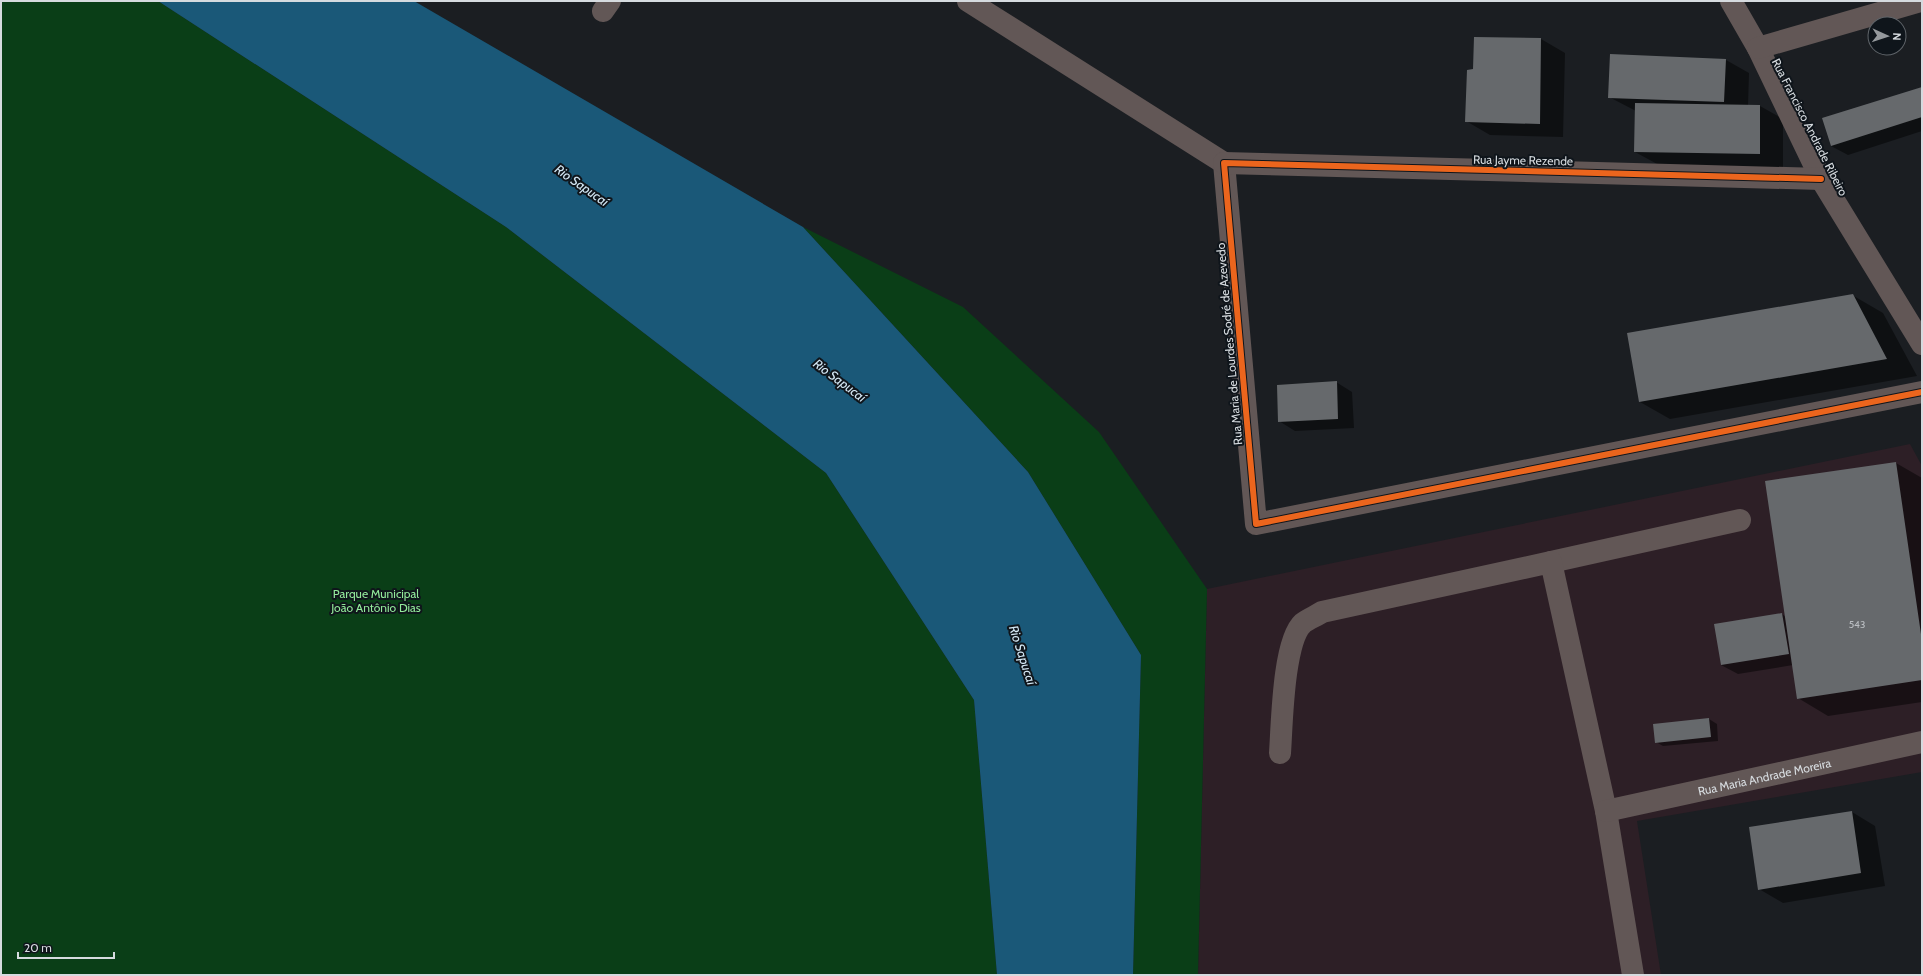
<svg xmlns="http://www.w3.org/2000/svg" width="1923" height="976" font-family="Cabin,sans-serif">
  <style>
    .commercial { fill: #2d1f26 }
    .green { fill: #0a3e17 }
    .water { fill: #1a5878 }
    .shadow { fill: #0007 }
    .building { fill: #66696c }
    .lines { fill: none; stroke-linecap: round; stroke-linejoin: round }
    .minor { stroke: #625756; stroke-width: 22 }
    .cycleway-casing { stroke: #0f151b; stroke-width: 8 }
    .cycleway { stroke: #eb651d; stroke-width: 6 }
    .labels { text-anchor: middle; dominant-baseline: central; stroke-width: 4; stroke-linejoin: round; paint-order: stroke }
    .number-label { font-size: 10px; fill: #babec2 }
    .street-label { font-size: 12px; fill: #d6dbdf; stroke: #0f151b }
    .park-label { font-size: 12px; fill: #93eb9b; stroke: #0f151b }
    .water-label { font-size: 13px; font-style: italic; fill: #d4e8f5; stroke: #0f151b }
  </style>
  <rect width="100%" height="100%" fill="#1b1e22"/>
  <!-- commercial -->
  <path class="commercial" d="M1910,444l12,22v306l-285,49 24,154h-463l9,-386z"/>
  <!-- green -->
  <path class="green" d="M1,1h157l348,226 320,246 148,227 23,275h-996z
    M803,227l160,80 136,125 108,157 -9,386h-65l8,-320 -113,-183z"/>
  <!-- water -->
  <path class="water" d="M158,1h256l389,226 225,245 113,183 -8,320h-136l-23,-275 -148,-227 -320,-246z"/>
  <!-- shadow -->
  <path class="shadow" d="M1475,38l66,1 24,14 -2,84 -73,-2 -24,-14 8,-51z
    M1726,60l23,13 -1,33h12l23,13v49l-124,-3 -24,-13 1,-41 -27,-14z
    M1922,88v43l-74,24 -17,-9z
    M1852,295l31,18 34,63 -247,43 -30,-17z
    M1336,382l16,10 2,36 -59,3 -16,-10z
    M1896,463l26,15v224l-94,14 -30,-18 -5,-33 -55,9 -17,-9 61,-51 4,3z
    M1709,719l8,5 1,17 -55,5 -7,-4z
    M1852,812l23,14 10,60 -102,17 -24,-14z"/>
  <!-- building -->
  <path class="building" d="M1474,37l67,1 -1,86 -75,-2 2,-52 6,-1z
    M1610,54l116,5 -2,43 -116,-4z
    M1922,87v30l-91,29 -9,-28z
    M1635,103l125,2v49l-126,-2z
    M1853,294l34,65 -248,43 -12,-69z
    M1337,381l1,38 -60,3 -1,-37z
    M1896,462l26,179v39l-125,19 -32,-218z
    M1782,613l7,41 -68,11 -7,-41z
    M1709,718l2,19 -56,6 -2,-19z
    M1852,811l9,62 -103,17 -9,-63z"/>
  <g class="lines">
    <!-- minor -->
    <g class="minor">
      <path d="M968,1l256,162"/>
      <path d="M1731,1l27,47 63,131 101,165"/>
      <path d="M603,11l7,-10"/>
      <path d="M1758,48l163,-47"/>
      <path d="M1224,163l32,361 666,-132"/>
      <path d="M1224,163l597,16"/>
      <path d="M1551,562l189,-42"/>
      <path d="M1280,753c2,-28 3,-112 23,-130 5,-4 13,-7 19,-11l229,-50 55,249 27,164"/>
      <path id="s1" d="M1606,811l316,-69"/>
    </g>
    <defs>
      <path id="cycleway" d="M1821,179l-597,-16 32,361 666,-132"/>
    </defs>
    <!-- cycleway casing -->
    <use href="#cycleway" class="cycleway-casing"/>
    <!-- cycleway -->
    <use href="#cycleway" class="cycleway"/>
  </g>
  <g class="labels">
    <!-- number labels -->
    <g class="number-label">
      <text x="1857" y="624">543</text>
    </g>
    <!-- street labels -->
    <g class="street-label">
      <text transform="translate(1810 127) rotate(63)">Rua Francisco Andrade Ribeiro</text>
      <text transform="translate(1523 160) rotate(1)">Rua Jayme Rezende</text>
      <text transform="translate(1229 344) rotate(-95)">Rua Maria de Lourdes Sodré de Azevedo</text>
      <text stroke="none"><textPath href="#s1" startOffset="162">Rua Maria Andrade Moreira</textPath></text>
    </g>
    <!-- park labels -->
    <g class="park-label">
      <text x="376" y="593">Parque Municipal<tspan x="376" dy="14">João Antônio Dias</tspan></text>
    </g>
    <!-- water labels -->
    <g class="water-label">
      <text transform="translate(582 185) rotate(35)">Rio Sapucaí</text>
      <text transform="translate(840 380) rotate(37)">Rio Sapucaí</text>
      <text transform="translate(1023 655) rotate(72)">Rio Sapucaí</text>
    </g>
  </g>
  <!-- border -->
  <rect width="1923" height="976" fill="none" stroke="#d6dbdf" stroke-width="4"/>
  <!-- north arrow -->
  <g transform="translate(1887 36) rotate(93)"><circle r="19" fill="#0f151b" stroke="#5f6469"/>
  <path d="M0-3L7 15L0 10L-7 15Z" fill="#95999d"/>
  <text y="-6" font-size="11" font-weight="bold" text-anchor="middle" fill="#d6dbdf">N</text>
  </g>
  <!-- scale -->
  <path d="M18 952v6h96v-6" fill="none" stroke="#d6dbdf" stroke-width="2"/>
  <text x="24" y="952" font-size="12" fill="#d6dbdf" stroke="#0f151b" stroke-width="3" paint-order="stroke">20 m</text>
</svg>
